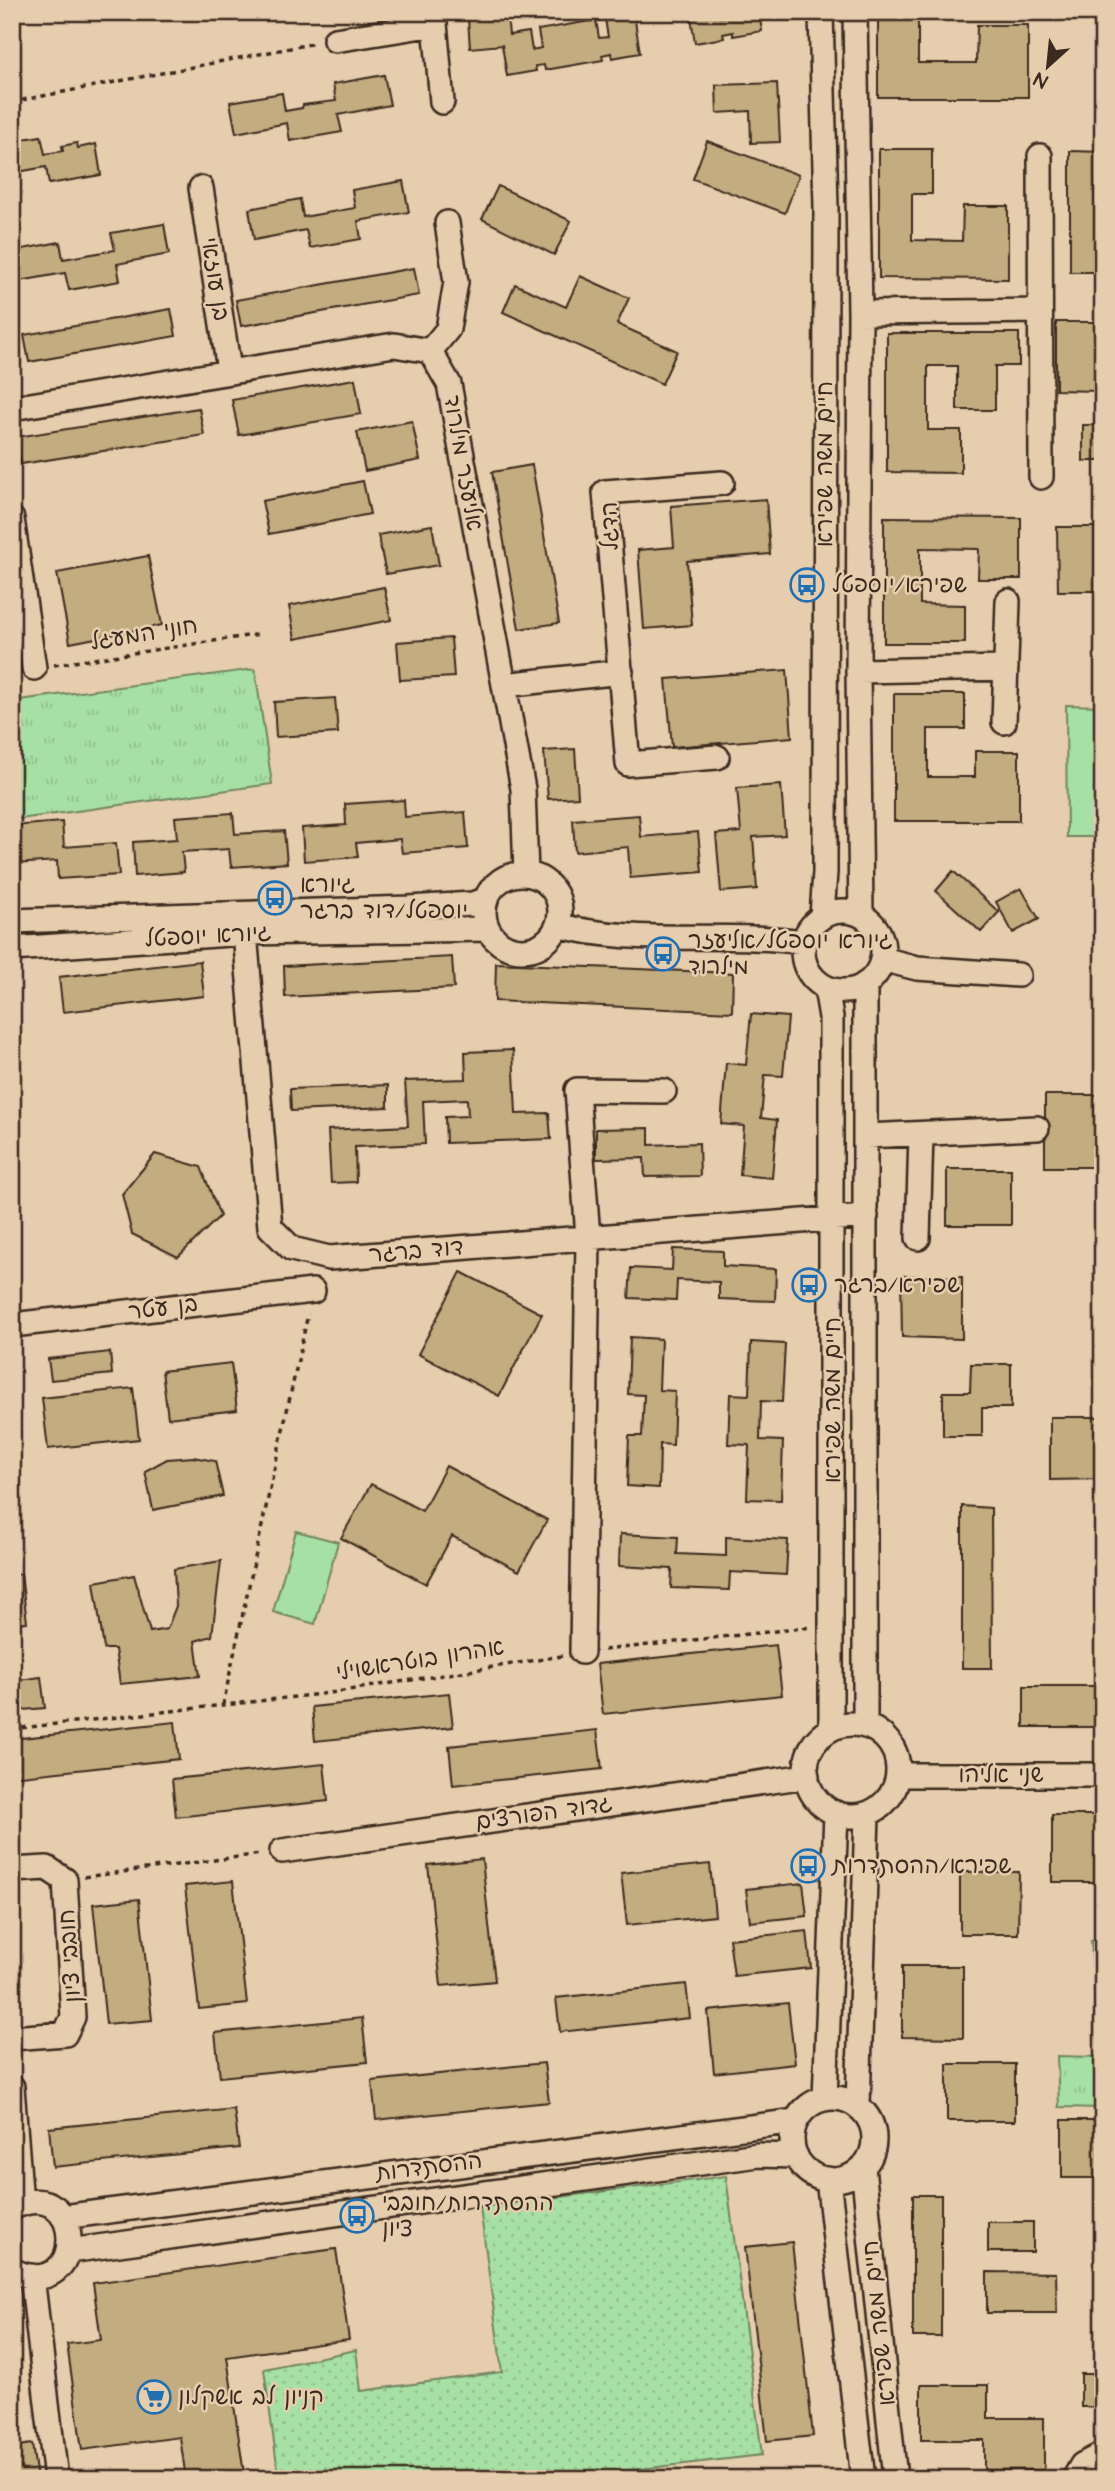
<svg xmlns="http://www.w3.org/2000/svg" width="1115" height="2491" font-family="'Architects Daughter','Playpen Sans Hebrew',sans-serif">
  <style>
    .built { fill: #d9c09d }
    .grass { fill: url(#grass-dots); stroke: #718561; stroke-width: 2 }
    .park { fill: url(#park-tufts); stroke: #718561; stroke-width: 2 }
    .pitch { fill: #a7e0a4; stroke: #718561; stroke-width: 2 }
    .building { fill: #c3ac80; stroke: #3b2a1e; stroke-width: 2 }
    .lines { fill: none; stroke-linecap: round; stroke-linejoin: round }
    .minor-casing { stroke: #3b2a1e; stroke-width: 28 }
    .path { stroke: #3b2a1e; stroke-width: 3.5; stroke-dasharray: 5 5; stroke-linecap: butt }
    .minor { stroke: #e6cdae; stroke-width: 23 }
    .labels { text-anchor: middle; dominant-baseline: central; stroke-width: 5; stroke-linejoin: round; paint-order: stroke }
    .street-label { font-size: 23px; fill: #3b2a1e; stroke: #e6cdae }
    .poi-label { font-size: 23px; fill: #3b2a1e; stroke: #e6cdae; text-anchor: start }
  </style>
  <defs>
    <pattern id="grass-dots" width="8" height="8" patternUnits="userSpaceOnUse" patternTransform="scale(1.75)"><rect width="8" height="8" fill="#a7e0a4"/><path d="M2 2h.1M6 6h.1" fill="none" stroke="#91c08d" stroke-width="1.8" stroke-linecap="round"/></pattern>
    <pattern id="park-tufts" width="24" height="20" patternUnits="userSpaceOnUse" patternTransform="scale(1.75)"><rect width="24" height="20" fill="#a7e0a4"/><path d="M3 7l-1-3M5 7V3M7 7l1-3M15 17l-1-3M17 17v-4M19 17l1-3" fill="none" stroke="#91c08d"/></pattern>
  </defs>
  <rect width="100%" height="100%" fill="#e6cdae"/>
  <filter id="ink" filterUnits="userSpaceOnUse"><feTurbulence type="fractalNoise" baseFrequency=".0143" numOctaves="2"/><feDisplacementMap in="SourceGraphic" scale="14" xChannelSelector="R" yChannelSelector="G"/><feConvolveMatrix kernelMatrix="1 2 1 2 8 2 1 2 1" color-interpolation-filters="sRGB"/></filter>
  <g filter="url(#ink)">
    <!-- built -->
    <path class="built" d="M12,630l8,44 -8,2z"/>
    <!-- grass -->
    <path class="grass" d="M726,2176l36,279 -208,24h-275l-15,-110 92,-19 5,41 141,-19 -22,-165z"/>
    <!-- park -->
    <path class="park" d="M255,669l17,115 -260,36v-119z
      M1103,1940v168l-44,-1 -2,-51 42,1 -8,-116z"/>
    <!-- pitch -->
    <path class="pitch" d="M1066,705l37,1v131h-36z
      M296,1531l42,11 -23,82 -42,-12z"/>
    <!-- building -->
    <path class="building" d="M472,12h17v5l18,-2 2,20 20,-3 3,18 9,-2 -3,-18 58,-10 3,18 9,-1 -3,-18 29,-5 6,39 -28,5 -1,-5 -9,2 1,5 -58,10 -1,-5 -9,1 1,5 -29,5 -5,-31 -32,3 -2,-29 4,-1z
      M690,12h30v5l9,-2v-3h30l3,19 -29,5v-4l-10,2 1,4 -29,5z
      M878,12h81l-41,1v50h58l1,-38h51v72h-150z
      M384,75l6,30 -52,10 4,17 -52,9 -3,-18 -51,10 -6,-31 52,-9 3,18 17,-3 1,-3 33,-4 -3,-17z
      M777,83l3,59 -29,1 -1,-32 -33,2 -1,-28z
      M23,135v4l18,-3 4,18 18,-3 -1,-5 15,-3 1,5 18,-4 5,31 -52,9 -3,-17 -34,6v-37z
      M707,141l92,34 -14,38 -92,-34z
      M879,149h53v45h-20v46l50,1 1,-35h45v73l-129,-1z
      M1070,151l33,1v120h-33z
      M403,181l6,31 -51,9 3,18 -51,9 -4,-18 -52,10 -5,-31 51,-10 3,18 52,-9 -3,-18z
      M498,186l73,35 -17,34 -72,-36z
      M164,224l5,30 -52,10 3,17 -51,9 -4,-17 -51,9 -2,-31 48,-9 3,17 52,-9 -4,-17z
      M414,268l5,27 -178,31 -5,-26z
      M580,276l49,22 -12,26 60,27 -15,33 -159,-72 12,-28 51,23z
      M171,309l5,27 -147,26 -5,-27z
      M1056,322h47v31h-6v38l-41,-1z
      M887,333h132v33h-24v44h-38v-44h-29v64h33v43l-74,-1z
      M355,379l6,35 -122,21 -7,-35z
      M199,408l5,27 -183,29 -4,-27z
      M412,421l8,39 -55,11 -8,-39z
      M1083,425h20v36h-20z
      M532,465l27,158 -40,6 -27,-157z
      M363,481l7,33 -101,20 -7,-33z
      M766,499l4,55 -83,7 5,64 -48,4 -6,-79 36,-3 -3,-41z
      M884,517l137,1v61h-43l1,-30 -59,-1v56l45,1v38h-81z
      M432,525l7,40 -53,9 -8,-39z
      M1057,527h46v64h-45z
      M148,556l14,69 -92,18 -13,-70z
      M384,587l7,33 -96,19 -6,-33z
      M451,638l3,39 -54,3 -3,-38z
      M787,670l5,67 -120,10 -6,-68z
      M894,694h71v35h-37v48h47v-26h44v70h-125z
      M335,698l3,35 -62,4 -2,-35z
      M575,749l3,48 -30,2 -4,-48z
      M781,785l4,50 -32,2 4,52 -36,3 -5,-58 25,-2 -4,-44z
      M404,800l1,17 60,-5 3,36 -66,5 -2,-14 -44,4 2,14 -54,4 -2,-33 44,-3 -1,-21z
      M233,813l2,21 49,-3 3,32 -56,4 -2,-18 -47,3 2,20 -49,4 -2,-34 44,-3 -2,-22z
      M639,815l2,22 57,-5 4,40 -72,6 -2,-31 -53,5 -2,-32z
      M62,822l2,25 52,-4 3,32 -61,4 -1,-18 -42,3 1,16h-4v-54z
      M953,871l46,41 -18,20 -45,-41z
      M1021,888l18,31 -26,14 -17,-31z
      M452,957l2,31 -169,9 -1,-31z
      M200,961l4,35 -141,16 -4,-35z
      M496,963l237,10 -1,39 -237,-11z
      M12,973l7,42 -7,1z
      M751,1014l37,3 -5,59 -18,-1 -4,43 16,2 -5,58 -32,-3 4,-49 -23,-2 5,-61 20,2z
      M513,1050l3,64 33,-1 2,26 -105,4 -1,-26 23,-1 -1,-17 -44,2 2,43 -70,3 1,35 -25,1 -3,-53 80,-4 -3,-45 61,-2 -1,-27z
      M388,1085v22l-97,4 -1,-22z
      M1045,1095h58v72h-58z
      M649,1128v17l50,-2 1,33 -55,1 -1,-19 -48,1v-30z
      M155,1154l46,13 19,49 -42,41 -46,-23 -10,-40z
      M947,1169h64v56h-64z
      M673,1249l50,2v15l53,3 -1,32 -56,-2v-17l-42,-2 -1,20 -47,-2 2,-30 41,2z
      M461,1272l81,42 -43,82 -81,-42z
      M901,1276l61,1v62l-60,-2z
      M630,1337l31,2 -2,51 16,1 -2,54 -13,-1 -1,44 -32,-2 2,-50h13l2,-41 -16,-1z
      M751,1342l34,2 -3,58 -21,-1 -1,39 23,1 -2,59 -34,-1 2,-54 -21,-1 2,-50 19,1z
      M110,1352l2,22 -61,6 -3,-21z
      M231,1363l6,47 -69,8 -6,-47z
      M971,1364h40v44h-29v28h-39v-44h27z
      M133,1388l6,51 -91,10 -6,-51z
      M1050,1417h53v62l-53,1z
      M193,1457l22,4 8,35 -70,14 -8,-39 22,-12z
      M446,1466l101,54 -28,51 -67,-35 -26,48 -85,-46 30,-54 51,27z
      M962,1506l29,2 1,160h-30z
      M620,1534l58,3 -1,17 49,2v-19l62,3 -2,35 -56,-3 -1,18 -58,-2 1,-19 -53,-3z
      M221,1561l-9,75 -17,5 5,35 -80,8 -5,-35h-11l-10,-67 40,-7 16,57 17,-3 9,-23 -2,-37z
      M21,1574l6,48 -15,1v-48z
      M776,1645l6,50 -179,19 -6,-50z
      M41,1677l4,31 -33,3v-30z
      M1024,1686h79v41h-79z
      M449,1693l4,34 -138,14 -3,-34z
      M175,1722l4,37 -167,18v-38z
      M597,1730l5,39 -149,16 -4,-39z
      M324,1764l4,37 -152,16 -4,-38z
      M1052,1815h51v67h-51z
      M482,1859l13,122 -54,5 -13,-121z
      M710,1864l5,52 -88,9 -6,-52z
      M960,1872h59l-1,62h-58z
      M233,1881l14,123 -48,5 -14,-123z
      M803,1883l4,33 -57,6 -4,-33z
      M139,1899l13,121 -46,4 -13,-120z
      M807,1931l4,37 -77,8 -5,-37z
      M902,1966h61v72l-61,-1z
      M686,1984l4,34 -130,14 -4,-34z
      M788,2003l7,61 -81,9 -6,-62z
      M362,2018l5,44 -147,15 -5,-44z
      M544,2063l5,39 -173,18 -4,-39z
      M947,2064h68v57h-68z
      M234,2109l5,39 -186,19 -4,-39z
      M1062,2120h41v58h-41z
      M913,2195h28v142h-28z
      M988,2222h45v30h-45z
      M792,2242l21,194 -46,5 -22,-194z
      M336,2249l13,91 -122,17 17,117 -58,5 -6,-42 -98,13 -15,-106 34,-4 -8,-57z
      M987,2272l69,1 1,40h-70z
      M1081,2374h22v33h-22z
      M921,2385h67v33h56v52h-60v-30h-63z
      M32,2444l5,35h-25v-32z"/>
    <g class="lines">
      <defs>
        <path id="minor" d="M434,12l8,90
          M821,12l5,196 -1,664 -3,44
          M855,12l5,301 -2,358 3,244
          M335,40l100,-16
          M1040,156l1,321
          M201,188l28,182
          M860,313l180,-2
          M430,351l18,-22 8,-47 -9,-59
          M12,408l382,-63 36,6 19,33 74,405 3,85
          M12,519l22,149
          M858,671l148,-3
          M504,685l117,-13
          M1004,722l4,-121
          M717,757l-89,7 -23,-272 117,-9
          M484 912a38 38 0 1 1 76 0a38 38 0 1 1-76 0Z
          M803 951a40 40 0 1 1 80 0a40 40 0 1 1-80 0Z
          M12,921l397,-13 63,-4 14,-4
          M558,925c73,21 167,6 245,17
          M245,933l25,294 22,22 37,9 537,-42
          M12,949l233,-16 243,-4
          M882,959l35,9 101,7
          M826,988l5,29v712
          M866,1136l171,-8
          M918,1238l3,-104
          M12,1325l301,-34
          M582,1652l6,-415 -11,-147 87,1
          M806 1770a46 46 0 1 1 92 0a46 46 0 1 1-92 0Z
          M865,1726v-742
          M898,1775h205
          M282,1851l525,-75
          M12,1870l35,-2 18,12 8,137 -8,17 -53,4
          M12,2087l9,117
          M792 2139a41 41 0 1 1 82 0a41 41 0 1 1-82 0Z
          M825,2099l11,-286
          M858,2106l9,-292
          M863,2167l32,312
          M828,2179l35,300
          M12,2208c76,-37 76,100 0,62
          M63,2217l733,-96
          M69,2251l689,-96 38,1
          M32,2276l24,203
          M1074,2479l8,-14 21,-11"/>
      </defs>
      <!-- minor casing -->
      <use href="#minor" class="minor-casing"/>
      <!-- path -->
      <path class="path" d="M12,102l304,-59
        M54,665l206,-31
        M604,1650l208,-23
        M223,1705l85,-391
        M12,1729l318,-36 232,-37
        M84,1877l177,-23"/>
      <!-- minor -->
      <use href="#minor" class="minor"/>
    </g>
  </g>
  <!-- icons -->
  <defs>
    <symbol id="bus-ring" viewBox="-11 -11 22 22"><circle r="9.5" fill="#e6cdae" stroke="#1f6fb2" stroke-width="1.5"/><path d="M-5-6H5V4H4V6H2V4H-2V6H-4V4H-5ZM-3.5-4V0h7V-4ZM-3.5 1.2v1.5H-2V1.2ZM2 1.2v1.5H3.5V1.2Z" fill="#1f6fb2"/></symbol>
    <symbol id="supermarket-ring" viewBox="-11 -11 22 22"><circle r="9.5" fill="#e6cdae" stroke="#1f6fb2" stroke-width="1.5"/><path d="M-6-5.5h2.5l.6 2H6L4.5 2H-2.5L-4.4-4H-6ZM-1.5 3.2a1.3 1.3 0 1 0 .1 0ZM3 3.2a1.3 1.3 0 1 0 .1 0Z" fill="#1f6fb2"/></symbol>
  </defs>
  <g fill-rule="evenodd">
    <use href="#bus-ring" x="788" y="566" width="38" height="38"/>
    <use href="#bus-ring" x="256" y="879" width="38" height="38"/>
    <use href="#bus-ring" x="644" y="935" width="38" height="38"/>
    <use href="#bus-ring" x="790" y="1266" width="38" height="38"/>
    <use href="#bus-ring" x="789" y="1847" width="38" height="38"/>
    <use href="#bus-ring" x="338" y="2197" width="38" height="38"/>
    <use href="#supermarket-ring" x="135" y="2378" width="38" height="38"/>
  </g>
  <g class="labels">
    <!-- street labels -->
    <g class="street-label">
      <text transform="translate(215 279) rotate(81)">בן עוזאי</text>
      <text transform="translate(463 463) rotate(80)">אליעזר מילרוד</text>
      <text transform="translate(825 464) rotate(-90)">חיים משה שפירא</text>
      <text transform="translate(610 526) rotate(-91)">הדגל</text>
      <text transform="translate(144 634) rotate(-9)">חוני המעגל</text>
      <text transform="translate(208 936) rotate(-3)">גיורא יוספטל</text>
      <text transform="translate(416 1251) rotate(-5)">דוד ברגר</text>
      <text transform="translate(163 1308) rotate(-7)">בן עטר</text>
      <text transform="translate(833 1400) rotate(-90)">חיים משה שפירא</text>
      <text transform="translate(420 1660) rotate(-9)">אהרון בוטראשוילי</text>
      <text x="1001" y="1775">שני אליהו</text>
      <text transform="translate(544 1813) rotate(-8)">גדוד הפורצים</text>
      <text transform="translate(70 1956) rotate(-94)">חובבי ציון</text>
      <text transform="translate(429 2167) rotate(-7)">ההסתדרות</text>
      <text transform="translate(879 2323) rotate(-96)">חיים משה שפירא</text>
    </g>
    <!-- poi labels -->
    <g class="poi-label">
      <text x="832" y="585">שפירא/יוספטל</text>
      <text x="300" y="885">גיורא<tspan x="300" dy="26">יוספטל/דוד ברגר</tspan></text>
      <text x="688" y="941">גיורא יוספטל/אליעזר<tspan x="688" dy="26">מילרוד</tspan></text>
      <text x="834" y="1285">שפירא/ברגר</text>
      <text x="832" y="1866">שפירא/ההסתדרות</text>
      <text x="382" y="2203">ההסתדרות/חובבי<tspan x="382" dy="26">ציון</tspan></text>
      <text x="178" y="2397">קניון לב אשקלון</text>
    </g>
  </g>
  <!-- margin -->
  <rect width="1115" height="2491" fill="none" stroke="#e6cdae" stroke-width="42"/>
  <rect x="21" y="21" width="1073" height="2449" fill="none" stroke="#3b2a1e" stroke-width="2.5" filter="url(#ink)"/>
  <!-- north arrow -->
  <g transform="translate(1048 66) rotate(207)" stroke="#e6cdae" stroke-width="5" paint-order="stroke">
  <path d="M0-5L12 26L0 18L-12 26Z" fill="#3b2a1e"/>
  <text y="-10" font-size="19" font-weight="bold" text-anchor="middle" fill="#3b2a1e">N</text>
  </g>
</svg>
